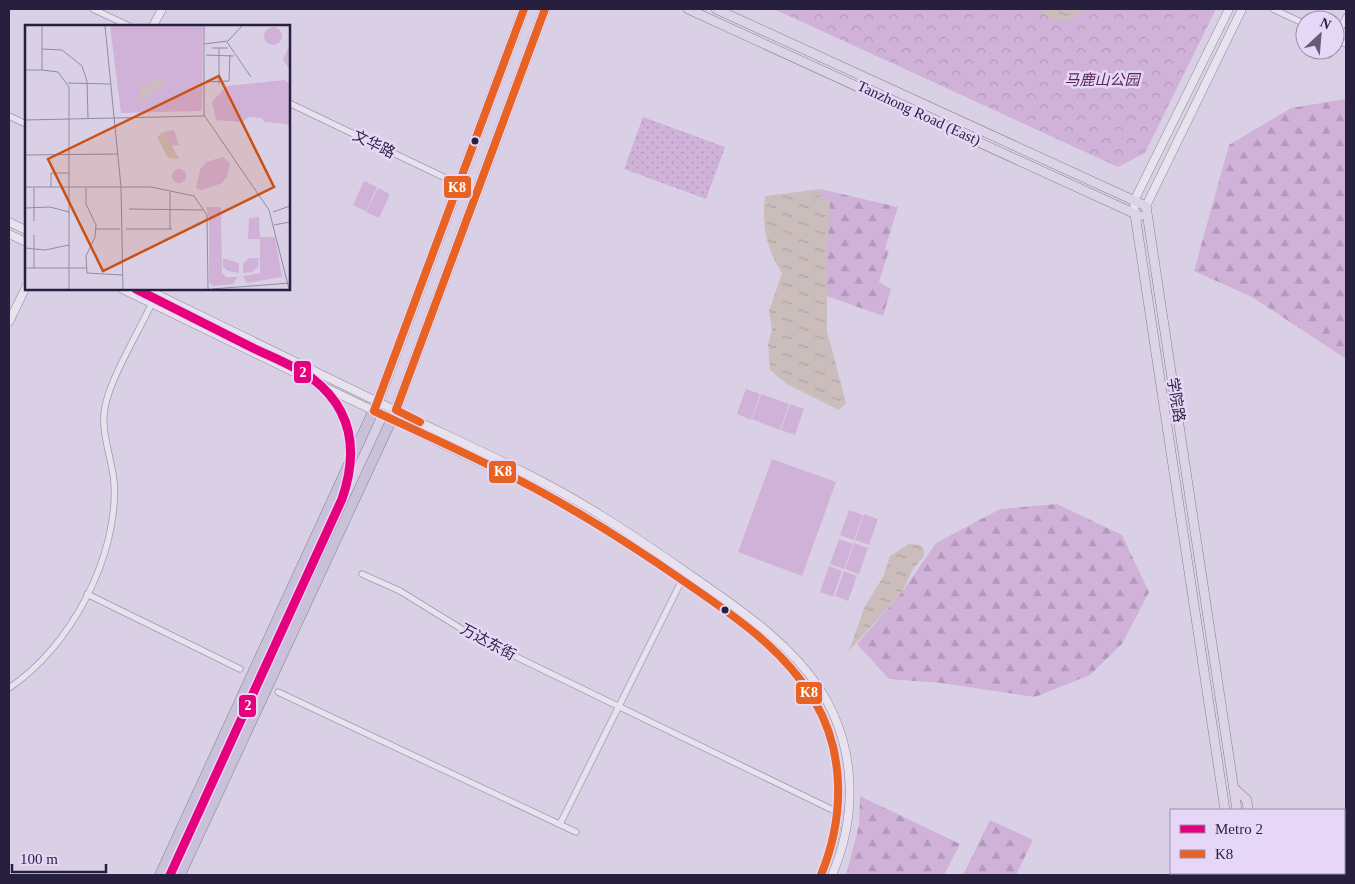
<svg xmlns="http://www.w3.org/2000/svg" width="1355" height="884" font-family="'Times New Roman','Noto Sans SC',serif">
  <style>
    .grass { fill: url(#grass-dots) }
    .forest { fill: url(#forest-firs) }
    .park { fill: url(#park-crowns) }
    .pitch { fill: #d0b2d9 }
    .water { fill: url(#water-ripples) }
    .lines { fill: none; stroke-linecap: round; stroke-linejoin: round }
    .street-casing { stroke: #a098ac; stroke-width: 7 }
    .secondary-casing { stroke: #8f889c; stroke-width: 9 }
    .primary-casing { stroke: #867f92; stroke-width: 10 }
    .highway-casing { stroke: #867f92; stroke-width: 11 }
    .street { stroke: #e8e2ee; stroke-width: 5.5 }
    .secondary { stroke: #e8e2ee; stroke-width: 8 }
    .primary { stroke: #dcd3e7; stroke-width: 9 }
    .highway { stroke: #c9c0da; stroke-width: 10 }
    .bus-1-casing { stroke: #e6d7f7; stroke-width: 11 }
    .bus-1 { stroke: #e86223; stroke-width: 8 }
    .metro-1-casing { stroke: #e6d7f7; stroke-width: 12 }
    .metro-1 { stroke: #e5007d; stroke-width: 9 }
    .bus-dot { fill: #261f3d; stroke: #e6d7f7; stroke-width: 2 }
    .labels { text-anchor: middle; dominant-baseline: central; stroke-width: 5; stroke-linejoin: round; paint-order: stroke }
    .park-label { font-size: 15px; font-style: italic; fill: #5a255a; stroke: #e6d7f7 }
    .street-label { font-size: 15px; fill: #261f3d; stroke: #e6d7f7 }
    .inset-road { fill: none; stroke: #9289a2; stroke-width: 1 }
    .view { fill: #cb5013; fill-opacity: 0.15; stroke: #cb5013; stroke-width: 2.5 }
    .inset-edge { fill: none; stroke: #261f3d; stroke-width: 2.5 }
    .line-badge { stroke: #e6d7f7; stroke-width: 2 }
    .badge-label { font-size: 14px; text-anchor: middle; font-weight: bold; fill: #fff }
  </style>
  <defs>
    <pattern id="grass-dots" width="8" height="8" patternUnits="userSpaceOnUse" patternTransform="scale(1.25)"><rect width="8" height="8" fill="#d0b2d9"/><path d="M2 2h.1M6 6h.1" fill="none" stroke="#b299bb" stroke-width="1.8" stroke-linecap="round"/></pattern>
    <pattern id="forest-firs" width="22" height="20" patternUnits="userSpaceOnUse" patternTransform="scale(1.25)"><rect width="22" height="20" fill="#d0b2d9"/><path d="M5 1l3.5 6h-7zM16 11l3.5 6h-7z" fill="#b299bb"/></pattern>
    <pattern id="park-crowns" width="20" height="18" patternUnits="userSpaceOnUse" patternTransform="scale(1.25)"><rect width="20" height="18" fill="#d0b2d9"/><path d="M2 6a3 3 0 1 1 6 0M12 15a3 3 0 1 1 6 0" fill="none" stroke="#b299bb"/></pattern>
    <pattern id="water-ripples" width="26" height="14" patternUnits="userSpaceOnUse" patternTransform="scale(1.25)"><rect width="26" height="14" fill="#cbbdbb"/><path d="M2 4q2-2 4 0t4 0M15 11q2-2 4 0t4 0" fill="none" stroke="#aea2a2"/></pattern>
  </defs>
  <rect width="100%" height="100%" fill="#dad0e6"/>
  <!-- grass -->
  <path class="grass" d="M643,117l82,30 -19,52 -82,-30z"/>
  <!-- forest -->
  <path class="forest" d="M1346,99v260l-94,-62 -58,-26 35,-126 62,-37z
    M820,189l78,18 -13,42 4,1 -10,32 12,7 -8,27 -56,-20z
    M1057,504l65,31 27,57 -27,52 -32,31 -55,22 -94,-14 -52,-4 -32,-35 45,-52 34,-49 64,-34z
    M860,796l100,48 -16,31h-98l13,-50z
    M990,820l43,20 -17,35h-53z"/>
  <!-- park -->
  <path class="park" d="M774,9h442l-71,144 -27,14z"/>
  <!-- pitch -->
  <path class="pitch" d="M364,181l13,6 -11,24 -13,-6z
    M378,188l12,6 -11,24 -13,-6z
    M746,389l14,5 -9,26 -14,-6z
    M761,394l28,10 -9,26 -28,-11z
    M790,404l14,5 -9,26 -14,-5z
    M772,459l64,23 -34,94 -64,-24z
    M849,510l14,5 -9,25 -14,-5z
    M864,514l14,5 -9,26 -14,-5z
    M839,539l14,5 -9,25 -14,-5z
    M854,543l14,5 -9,26 -14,-5z
    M829,566l13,5 -9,26 -13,-5z
    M844,571l13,5 -9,25 -13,-5z"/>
  <!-- water -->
  <path class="water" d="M1039,9h49l-11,4 -4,7c-13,1 -25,0 -34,-11z
    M820,189v10l10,1 -3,65v66l19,72 -7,7 -52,-26 -17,-14 -2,-26 4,-13 -3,-20 13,-38c-15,-21 -21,-51 -17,-77z
    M909,544l11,1 4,5v6l-11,13 -11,23 -53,59 15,-43 19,-31 7,-21z"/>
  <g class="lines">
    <defs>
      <path id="street" d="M93,9l36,17
        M1273,9l32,15
        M1335,39l11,5
        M1335,41l11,-24
        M1329,55l2,-5
        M289,103l171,82
        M9,116l17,8
        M362,574l38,17 73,45 366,177
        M87,594l153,75
        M9,688c61,-40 110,-132 105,-206 -2,-24 -14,-50 -9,-75 5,-28 34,-76 47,-104
        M278,692l298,140
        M560,824l122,-244"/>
      <path id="secondary" d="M153,26l9,-17
        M1146,206l96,-197
        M1135,214l-1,-13 95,-192
        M9,222l17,8
        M9,234l17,8
        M122,289c102,49 204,98 306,148 34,17 69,32 103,50 67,34 130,75 190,120 28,22 59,45 81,74 41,53 48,134 19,194
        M146,289c89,43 178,87 267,130 63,30 129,59 189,97 31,19 61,40 90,60 47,33 98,66 129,115 35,56 37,124 11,184
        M9,322l17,-35"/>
      <path id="primary" d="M688,9l452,207
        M716,9l430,197 91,604
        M1135,214l90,596
        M1233,787l14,13 1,10
        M1234,873v2
        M1246,873l1,2"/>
      <path id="highway" d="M160,875l218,-474 146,-392
        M180,875l216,-465 149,-401"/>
    </defs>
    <!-- street casing -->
    <use href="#street" class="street-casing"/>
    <!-- secondary casing -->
    <use href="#secondary" class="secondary-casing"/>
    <!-- primary casing -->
    <use href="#primary" class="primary-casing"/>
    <!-- highway casing -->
    <use href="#highway" class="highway-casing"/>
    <!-- street -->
    <use href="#street" class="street"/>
    <!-- secondary -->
    <use href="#secondary" class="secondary"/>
    <!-- primary -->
    <use href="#primary" class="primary"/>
    <!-- highway -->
    <use href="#highway" class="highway"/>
    <defs>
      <path id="bus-1" d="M524,9l-150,402c54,25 108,49 160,77 52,28 102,60 151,94 48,33 99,67 129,118 32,54 30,119 7,175
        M420,422l-24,-12 149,-401"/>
    </defs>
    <!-- bus-1 casing -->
    <use href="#bus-1" class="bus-1-casing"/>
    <!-- bus-1 -->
    <use href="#bus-1" class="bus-1"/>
    <defs>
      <path id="metro-1" d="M136,289c36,18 73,37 109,55 21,11 50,21 68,35 41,32 45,74 29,120l-172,376"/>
    </defs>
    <!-- metro-1 casing -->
    <use href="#metro-1" class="metro-1-casing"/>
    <!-- metro-1 -->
    <use href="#metro-1" class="metro-1"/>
  </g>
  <!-- markers -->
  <g class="bus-dot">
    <circle cx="475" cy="141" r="4.5"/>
    <circle cx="725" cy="610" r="4.5"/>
  </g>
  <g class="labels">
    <!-- park labels -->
    <g class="park-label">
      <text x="1102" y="80">马鹿山公园</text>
    </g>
    <!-- street labels -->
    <g class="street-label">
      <text transform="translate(919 113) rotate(25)">Tanzhong Road (East)</text>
      <text transform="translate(374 144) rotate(26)">文华路</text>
      <text transform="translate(1176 400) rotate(81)">学院路</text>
      <text transform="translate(488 642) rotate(28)">万达东街</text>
    </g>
  </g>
  <!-- overview -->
  <g transform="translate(25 25)">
    <rect width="265" height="265" fill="#dad0e6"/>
    <path d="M234,192l1,22h-12l1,-21zM198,233l16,5v10l-11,-2 -5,-4zM224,233h10l-1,9 -6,5 -9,1v-10z" fill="#d0b2d9"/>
    <path d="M239 11a9 9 0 1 1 18 0a9 9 0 1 1-18 0ZM265,19v27l-7,-12zM259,55l6,3v45l-3,-4 -23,-2 -2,-4 -13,-1 -7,5 -26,-2 -4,-18 15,-16zM149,105l5,15 -8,1 -8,-14zM198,132l7,6 -3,14 -5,6 -20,7 -6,-2 4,-18 6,-8zM181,182h15l1,66 4,4h12l-5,7 -20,2 -4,-4v-64zM235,212h15l7,40 -35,6 -4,-7 17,-3z" fill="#d0b2d9"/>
    <path d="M85,1h93l-1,82 -2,3 -79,2z" fill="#d0b2d9"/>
    <path d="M147 151a7 7 0 1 1 14 0a7 7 0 1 1-14 0Z" fill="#d0b2d9"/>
    <path d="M133,52l6,1 -4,11h-8l-3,8 -8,1 -7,7 7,-12 -5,-13 7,7h5zM138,107l2,1 14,26 -11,-1 -11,-21z" fill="#cbbdbb"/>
    <path class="inset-road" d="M17,1v44l16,2 11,15v202M80,1l16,161 2,102M179,1v89l65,95 20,79M202,17l24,35M179,19l24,-3 14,-15M187,23h16M194,23v36M17,24l20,1 20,16 5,15 1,38M181,30l28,1M0,45h17M181,57l23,-1 1,-26M43,58l42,1M0,95l180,-4M0,130l93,-1M0,162h126l43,9 13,19 1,74M26,162v-14h18M61,163v16l10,21 -1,12 -9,19 1,17 35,2M0,183l25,-1 19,5M104,184l74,1M248,187l17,-6M9,196v-33M249,200l16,-3M71,204h24M101,204h46M145,204v-37M0,223l20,2 24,-5M0,243h61M9,243v-33M187,264l78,-6"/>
    <path class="view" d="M194,51l55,111 -171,84 -55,-112z"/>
    <rect width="265" height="265" class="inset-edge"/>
  </g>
  <g class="line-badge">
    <rect x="443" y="175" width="29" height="24" rx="5" fill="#e86223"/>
    <rect x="293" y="360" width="19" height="24" rx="5" fill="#e5007d"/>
    <rect x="488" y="460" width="29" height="24" rx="5" fill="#e86223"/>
    <rect x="795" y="681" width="28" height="24" rx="5" fill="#e86223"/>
    <rect x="238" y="694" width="19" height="24" rx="5" fill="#e5007d"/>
  </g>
  <g class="badge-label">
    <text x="457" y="192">K8</text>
    <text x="303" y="377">2</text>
    <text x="503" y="476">K8</text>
    <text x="809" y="697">K8</text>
    <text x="248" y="710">2</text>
  </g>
  <!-- border -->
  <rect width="1355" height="884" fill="none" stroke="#261f3d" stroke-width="20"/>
  <!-- legend -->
  <rect x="1170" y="809" width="175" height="65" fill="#e6d7f7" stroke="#998dad"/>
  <rect x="1180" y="825" width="25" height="8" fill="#e5007d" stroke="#998dad"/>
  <text x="1215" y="834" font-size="15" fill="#261f3d">Metro 2</text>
  <rect x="1180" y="850" width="25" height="8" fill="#e86223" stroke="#998dad"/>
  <text x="1215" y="859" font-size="15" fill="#261f3d">K8</text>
  <!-- north arrow -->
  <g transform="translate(1320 35) rotate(26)"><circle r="24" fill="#e6d7f7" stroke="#998dad"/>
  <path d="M0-4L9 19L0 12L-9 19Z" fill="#655d78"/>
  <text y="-8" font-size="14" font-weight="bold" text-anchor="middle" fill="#261f3d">N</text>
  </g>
  <!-- scale -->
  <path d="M12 864v8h94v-8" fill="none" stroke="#261f3d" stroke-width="2.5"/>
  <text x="20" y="864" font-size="15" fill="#261f3d" stroke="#e6d7f7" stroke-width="4" paint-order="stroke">100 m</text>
</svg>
